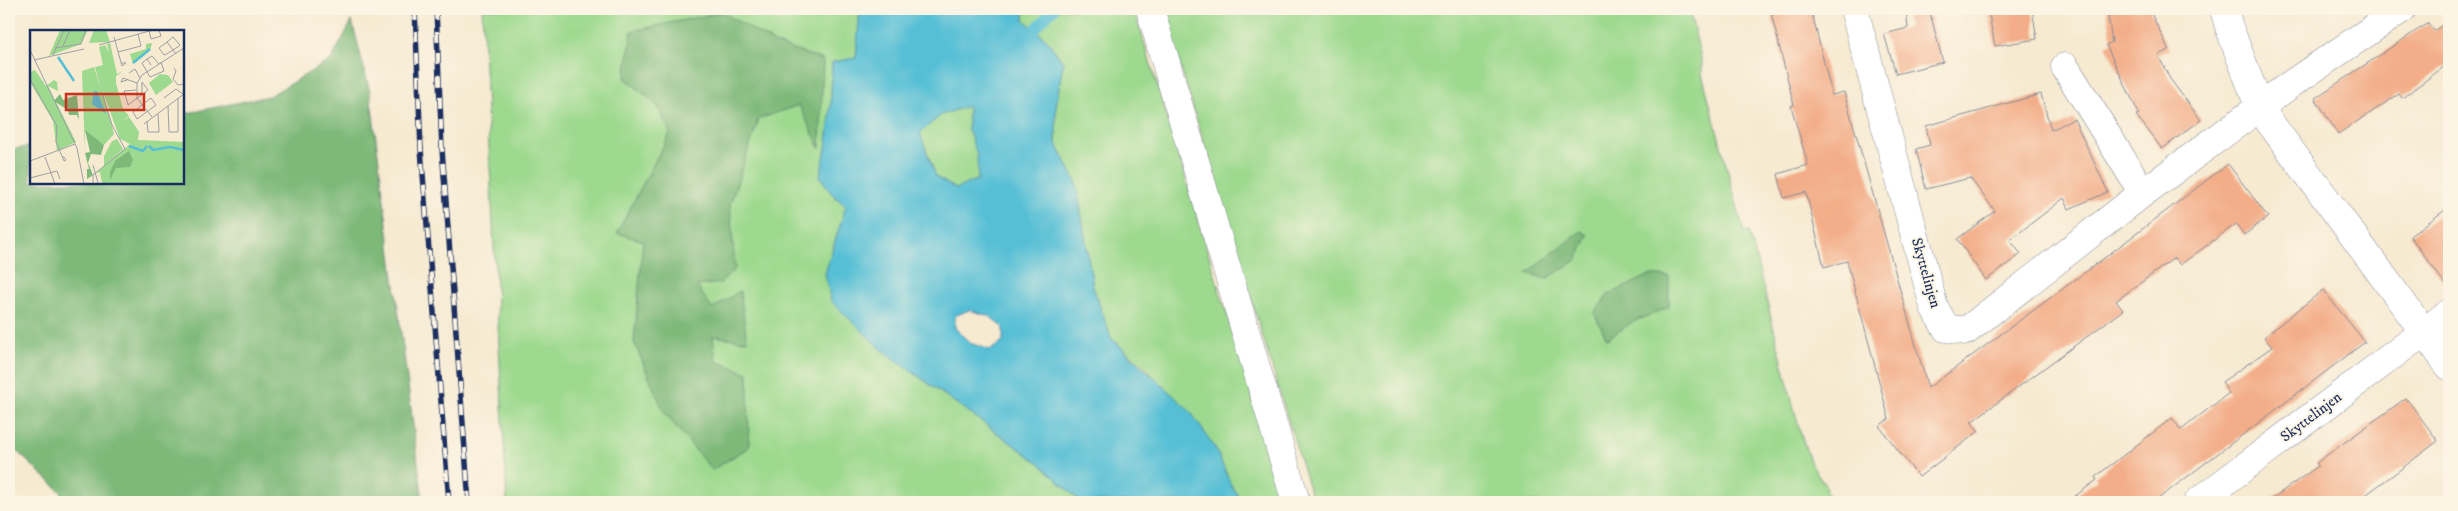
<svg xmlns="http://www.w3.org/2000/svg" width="2458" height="511" font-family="'IM FELL DW Pica',serif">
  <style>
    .green { fill: #9dd98e; stroke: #5c8476 }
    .forest { fill: #7eb979; stroke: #4c746c }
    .water { fill: #57bfd5; stroke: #39779a; fill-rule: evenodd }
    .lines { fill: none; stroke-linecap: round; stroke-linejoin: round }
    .stream { stroke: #57bfd5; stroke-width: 10 }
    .building { fill: #f3ad88 }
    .minor-casing { stroke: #888c98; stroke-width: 29 }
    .minor { stroke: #fff; stroke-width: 28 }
    .rail-casing { stroke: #1b2f5e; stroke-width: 5.5 }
    .rail { stroke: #fcf5e5; stroke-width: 4; stroke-dasharray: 11; stroke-linecap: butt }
    .labels { text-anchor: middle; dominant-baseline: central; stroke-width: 4; stroke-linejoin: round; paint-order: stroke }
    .street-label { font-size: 15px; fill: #1b2f5e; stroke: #fcf5e5 }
    .inset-river { fill: none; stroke: #57bfd5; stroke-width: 2.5 }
    .inset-road { fill: none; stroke: #9e9fa3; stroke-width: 1 }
    .view { fill: #c8321e; fill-opacity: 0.15; stroke: #c8321e; stroke-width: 2.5 }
    .inset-edge { fill: none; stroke: #1b2f5e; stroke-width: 2.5 }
  </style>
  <rect width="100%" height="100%" fill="#fcf5e5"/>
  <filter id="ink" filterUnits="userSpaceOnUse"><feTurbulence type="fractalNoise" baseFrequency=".02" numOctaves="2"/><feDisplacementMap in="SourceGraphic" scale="10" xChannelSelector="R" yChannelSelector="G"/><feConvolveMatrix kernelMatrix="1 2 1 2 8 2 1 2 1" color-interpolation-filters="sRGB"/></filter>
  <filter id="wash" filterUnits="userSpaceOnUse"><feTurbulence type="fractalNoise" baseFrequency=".0096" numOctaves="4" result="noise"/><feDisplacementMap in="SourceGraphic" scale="20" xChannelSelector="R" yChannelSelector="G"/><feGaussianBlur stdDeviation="1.12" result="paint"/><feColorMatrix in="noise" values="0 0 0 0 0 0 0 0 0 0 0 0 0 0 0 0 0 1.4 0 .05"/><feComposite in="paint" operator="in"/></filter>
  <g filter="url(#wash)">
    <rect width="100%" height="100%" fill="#f6ead1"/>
    <!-- green -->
    <path class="green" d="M482,9h378l-4,49 -24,4c-1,42 -1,72 -12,114l12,18 14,12 -21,68 57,76 157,113 42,39h-574z
      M1024,9h110l150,493h-41l-11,-15 -17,-39 -70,-81 -34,-29 -18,-51 -17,-105 -20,-39v-36l7,-45 -18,-24 -21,-18z
      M1163,9h526l13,53v12l42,158 5,-1 50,197 12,36 16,24 -2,3 9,11h-521z
      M968,106v23l10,26v24l-22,10 -20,-12 -16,-44 20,-22z"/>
    <!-- forest -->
    <path class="forest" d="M722,12l55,32 46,16 -3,88 -21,-43 -40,14 -29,85 5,65 -14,14 -24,3 15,23 28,-18 7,50 -34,-5 3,25 32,12 1,74 -37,23 -48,-58 -30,-70 9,-101 -26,-8 53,-100 -13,-28 -32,-27 7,-47z
      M352,21l18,71 53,410h-359l-3,-10 -52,-48v-294l22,-4v36h151l1,-68 86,-18 62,-36z
      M1581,231l7,4 -11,25 -31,19 -19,-6z
      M1650,275l19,2v30l-38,16 -24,16 -13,-26 14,-18z"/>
    <!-- water -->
    <path class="water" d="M860,9h164v11l21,18 18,24 -7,45v36l20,39 17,105 18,51 79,73 25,37 17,39 11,15h-162l-42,-39 -157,-113 -51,-49 -6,-27 21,-68 -14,-12 -12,-18c11,-42 11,-72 12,-114l24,-4zM968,106v23l9,26 1,24 -22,10 -20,-12 -16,-44 21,-18zM969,310l20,6 14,11v15l-13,8 -20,-7 -15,-15v-12z"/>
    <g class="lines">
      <!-- stream -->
      <path class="stream" d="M1035,29l19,-20"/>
    </g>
    <g id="blocks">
      <!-- building -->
      <path class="building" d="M1770,9h41l21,86 12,-3 84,296 167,-123 133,-101 40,53 -24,18 -8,-11 -56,41 -6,-7 -58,43 7,9 -152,112 8,9 -60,46 -40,-51 10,-7 -42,-158 -23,6 -18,-75 -22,6 -6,-24 30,-9 -17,-59 3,-1z
        M1906,9h23l14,53 -47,12 -12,-40 24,-6z
        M1988,9h44l5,30 -42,7z
        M2107,9h42l20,41 -11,5 12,24 31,41 -39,29 -26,-34 3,-1 -33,-69 6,-3z
        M2449,20v43l-47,35 -3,-4 -61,40 -23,-36 113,-75 6,8z
        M2041,94l10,36 23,-11 34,73 -39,17 -5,-11 -54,42 11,14 -35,26 -29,-41 38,-28 -25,-33 -44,11 -10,-40 14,-4 -4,-19z
        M2449,207v82l-39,-53z
        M2323,290l42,52 -211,160h-87l30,-22 -2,-3 77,-59 9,12 48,-37 -7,-11 50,-35 -8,-10z
        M2406,398l32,43 -37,28 -45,33h-89l51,-36 -2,-3z"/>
    </g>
  </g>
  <g filter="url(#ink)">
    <use href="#blocks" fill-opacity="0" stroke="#888c98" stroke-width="1"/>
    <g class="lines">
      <defs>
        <path id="minor" d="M1150,9l146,493
          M1854,9l80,298 12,21 20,3 177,-138 148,-109 111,-75
          M2224,9l5,18 31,82 189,257
          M2065,67l78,126
          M2198,502l251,-189"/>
      </defs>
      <!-- minor casing -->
      <use href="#minor" class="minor-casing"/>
      <!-- minor -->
      <use href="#minor" class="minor"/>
      <defs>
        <path id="rail" d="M415,9l6,140 28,353
          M436,9l6,140 27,353"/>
      </defs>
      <!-- rail casing -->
      <use href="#rail" class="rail-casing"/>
      <!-- rail -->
      <use href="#rail" class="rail"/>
    </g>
  </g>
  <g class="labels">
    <!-- street labels -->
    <g class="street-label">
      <text transform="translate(1926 273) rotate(74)">Skyttelinjen</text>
      <text transform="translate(2311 417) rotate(-37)">Skyttelinjen</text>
    </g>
  </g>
  <!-- overview -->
  <g transform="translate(30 30)">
    <rect width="154" height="154" fill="#f6ead1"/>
    <path d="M30,0h28l-7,14 -32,12zM64,0h12l4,12 -21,1zM80,13l7,31 6,-3 -7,5v7l7,26 6,7 -8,6 8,-5 10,15 -1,8 46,2v42h-82l-2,-12 -4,1 34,-29 -10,-5 -17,-47 11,42 -10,11 -19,-14v22l-3,-82 12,-4 7,22 -6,-22 8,-2 -4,-18 6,-2 4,7 -2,-8zM122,13l-2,8 -17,13 -3,-10 16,-5v-5zM5,40l11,16 8,-6 3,2 1,9 -10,-5 28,56 -19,9 -4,-30 -23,-39v-10zM130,44l8,1 5,7 -17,13 -7,-12zM87,109l6,10 -19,17v-10l8,-15z" fill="#9dd98e"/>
    <path d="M30,64l3,6 14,-5 2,25 -2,-5h-8l-1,-5 -14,-9zM55,100l19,15 -3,10 -10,-1 -3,9 5,12 -6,4v-10h2l-4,-16 5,-1zM99,121l4,9 -3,7 -14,1 -6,12v-8l5,-11z" fill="#7eb979"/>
    <path d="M64,61h3l9,23 -14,-10z" fill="#57bfd5"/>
    <path class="inset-river" d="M28,27l16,24M103,33l17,-14M99,116l14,5 4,-5M119,116l4,4 17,-3 14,3"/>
    <path class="inset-road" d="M119,0l2,9 10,-3 -2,-6M84,7l8,29 4,-3h-5M137,12l-8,6 5,7h1l8,-5 6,-4 1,-1 -7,-8 -6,5 9,12M69,15l54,-15M33,16l7,-16M25,18l26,-4 5,-14M0,20l47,98 7,36M88,22l23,-6 -3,-12M23,25l11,-25M117,29l5,-3 7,8M4,30l50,-11M121,35l-4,-6 -5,4 8,14 14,-6 -3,-9M144,38l2,3 -3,8 5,6 6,-1M99,43l6,-4 5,9M0,49l27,47 -1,16 8,19 2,-1 -3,-4M97,50l-6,2 2,-4 14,5M106,60l-12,1 4,13v1l20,-15 -6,-8v13M121,68l5,7 -19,14 -4,-7zM134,68l12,-9 7,5M138,76l1,26h9v-34M122,87l-15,-19v-15l5,-8 42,-27M117,91l1,11h11l-1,-18M114,94l40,-30M15,127l10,27M0,131l45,-17M63,135l5,18M0,148l27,-7 3,8M63,154v-9l32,-26 -13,-24 -10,-32"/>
    <path class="view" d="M36,64h78v16h-78z"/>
    <rect width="154" height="154" class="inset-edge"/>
  </g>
  <!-- margin -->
  <rect width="2458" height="511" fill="none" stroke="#fcf5e5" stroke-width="30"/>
</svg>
